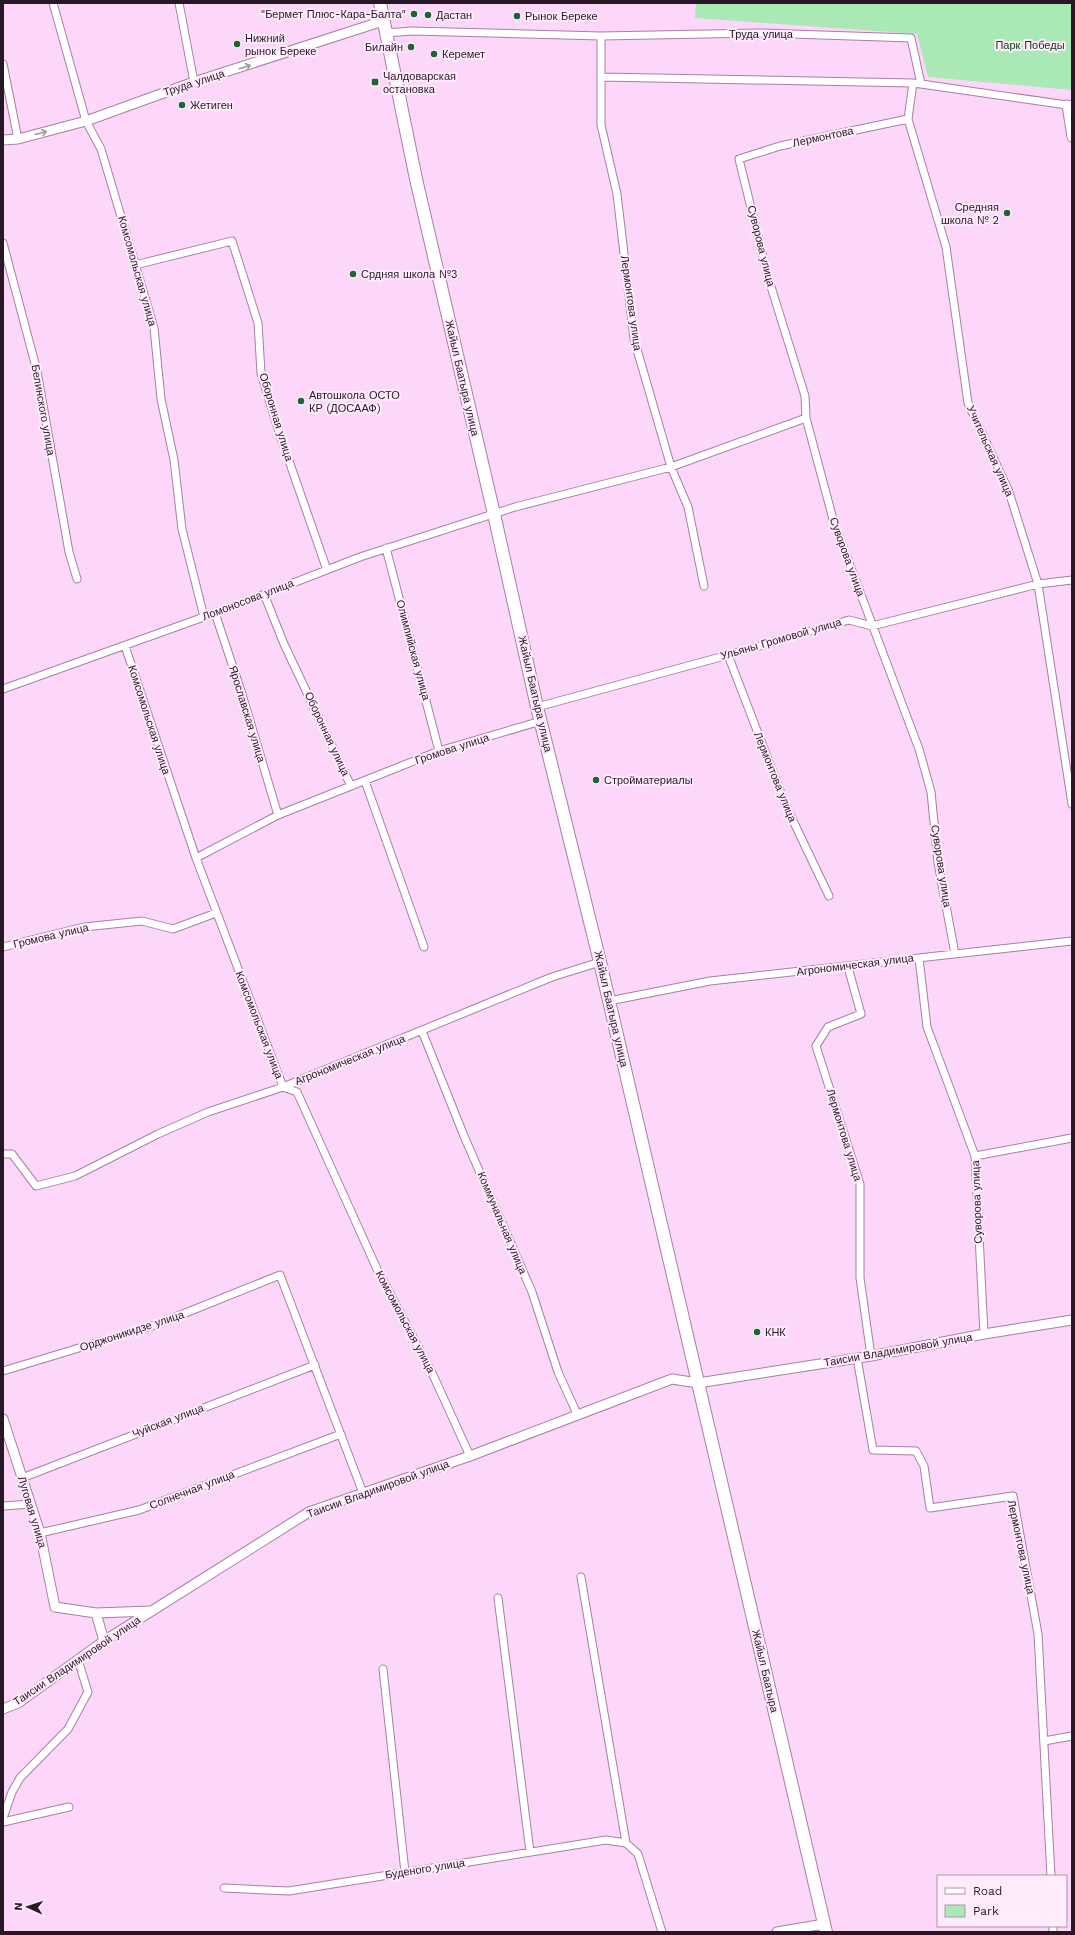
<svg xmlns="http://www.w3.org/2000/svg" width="1075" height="1935" font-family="'Work Sans',sans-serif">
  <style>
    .green { fill: #aae9b6 }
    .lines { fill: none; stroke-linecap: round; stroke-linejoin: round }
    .minor-casing { stroke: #a97ea4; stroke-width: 9 }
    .tertiary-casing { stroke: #a97ea4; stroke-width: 11 }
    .trunk-casing { stroke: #a97ea4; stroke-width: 14 }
    .minor { stroke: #fff; stroke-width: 7 }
    .tertiary { stroke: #fff; stroke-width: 9 }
    .trunk { stroke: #fff; stroke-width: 12 }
    .oneway { stroke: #9e979e }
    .poi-dot { fill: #1b6533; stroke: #ffebfc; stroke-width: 1.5 }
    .labels { text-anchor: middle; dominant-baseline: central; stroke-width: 4; stroke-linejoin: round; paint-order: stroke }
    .poi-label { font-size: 11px; fill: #281827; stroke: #ffebfc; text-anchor: start }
    .street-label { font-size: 11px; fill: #281827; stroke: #ffebfc }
    .park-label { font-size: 11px; fill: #043b19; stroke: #ffebfc }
  </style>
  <rect width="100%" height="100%" fill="#fdd7f9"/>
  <!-- green -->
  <path class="green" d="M696,3h376v87l-144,-13 -11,-43 -222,-16z"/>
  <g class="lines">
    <defs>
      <path id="minor" d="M53,3l33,118 15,28 53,179 7,71 13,61 8,69 22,88
        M179,3l15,79
        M385,33l27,-2 189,5 158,-3 152,5 10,46 146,21 5,-1
        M601,36v89l16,69 17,145 37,128 17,40 16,79
        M3,64l15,75
        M602,77l311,6
        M921,84l-8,-1 -5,36 38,128 22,156 41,89 29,92 34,220
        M908,119l-128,27 -41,13 29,118 37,119 1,22 28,105 85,226 12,43 7,71 17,91
        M3,243l34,128 32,181 8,27
        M135,265l97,-24 26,82 3,50 19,62 47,135
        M386,548l53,203
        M264,594l20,50 67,142
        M215,613l26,78 37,124
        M125,646l71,212 87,229 14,5 80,177 56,106 37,81
        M728,655l58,151 43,90
        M3,689l226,-81 131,-51 155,-50 156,-40 135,-49
        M537,707l191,-52 121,-35 23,6 166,-42 34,-4
        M365,781l59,166
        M196,858l82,-43 73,-29 88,-35 102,-30
        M3,947l81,-20 58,-6 31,8 43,-16
        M919,958l8,69 48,129 9,178
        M848,967l13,47 -33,13 -12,19 44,138v94l11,78
        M609,1001l101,-20 362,-40
        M422,1031l42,105 68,156 26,80 20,44
        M3,1154h9l24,32 39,-10 83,-42 50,-22 75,-25 269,-110 48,-15
        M975,1156l97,-18
        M857,1358l16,92 43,1 8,15 6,42 83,-12 25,138 13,242
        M3,1371l155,-47 122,-49 83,218
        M22,1478l293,-113
        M3,1506l28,-2
        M40,1533l99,-23 202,-76
        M581,1577l45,266
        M498,1598l32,254
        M383,1669l22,203
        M1044,1741l28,-5
        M3,1818l9,-26 8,-14 48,-49 20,-37 -10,-32
        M3,1822l66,-15
        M224,1888l65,3 317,-51 20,3 12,11 24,78
        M1053,1926v6"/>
      <path id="tertiary" d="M1067,105l5,32
        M3,140l15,-1 68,-18 108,-39 189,-61
        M3,1419l37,114 15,74 41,6 54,-2
        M96,1613l8,28
        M3,1709l15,-6 86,-62 205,-129 161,-56 202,-77 26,4 173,-27 113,-22 88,-14
        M777,1932l47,-8"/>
      <path id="trunk" d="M380,3l36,176 78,335 43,193 63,255 226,970"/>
    </defs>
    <!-- minor casing -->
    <use href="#minor" class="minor-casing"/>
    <!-- tertiary casing -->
    <use href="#tertiary" class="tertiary-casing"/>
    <!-- trunk casing -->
    <use href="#trunk" class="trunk-casing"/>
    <!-- minor -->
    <use href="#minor" class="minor"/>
    <!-- tertiary -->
    <use href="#tertiary" class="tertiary"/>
    <!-- trunk -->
    <use href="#trunk" class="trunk"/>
  </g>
  <!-- one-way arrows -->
  <defs><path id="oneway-shaft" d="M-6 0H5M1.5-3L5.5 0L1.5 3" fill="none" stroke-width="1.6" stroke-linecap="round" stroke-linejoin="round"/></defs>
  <g class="oneway">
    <use href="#oneway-shaft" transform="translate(245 67) rotate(-17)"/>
    <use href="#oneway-shaft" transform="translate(41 133) rotate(-15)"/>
  </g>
  <!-- markers -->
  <g class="poi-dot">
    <circle cx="414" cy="14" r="4"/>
    <circle cx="428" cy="15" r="4"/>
    <circle cx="517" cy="16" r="4"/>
    <circle cx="237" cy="44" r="4"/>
    <circle cx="411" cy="47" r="4"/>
    <circle cx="434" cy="54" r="4"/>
    <rect x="371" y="78" width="8" height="8" rx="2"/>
    <circle cx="182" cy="105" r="4"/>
    <circle cx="1007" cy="213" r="4"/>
    <circle cx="353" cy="274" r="4"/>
    <circle cx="301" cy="401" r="4"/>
    <circle cx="596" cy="780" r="4"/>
    <circle cx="757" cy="1332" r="4"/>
  </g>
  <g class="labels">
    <!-- poi labels -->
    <g class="poi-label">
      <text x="406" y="14" text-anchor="end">"Бермет Плюс-Кара-Балта"</text>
      <text x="436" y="15">Дастан</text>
      <text x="525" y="16">Рынок Береке</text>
      <text x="245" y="38">Нижний<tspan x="245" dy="13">рынок Береке</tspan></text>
      <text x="403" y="47" text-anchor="end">Билайн</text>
      <text x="442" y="54">Керемет</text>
      <text x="383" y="76">Чалдоварская<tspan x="383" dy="13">остановка</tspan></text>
      <text x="190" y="105">Жетиген</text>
      <text x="999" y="207" text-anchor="end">Средняя<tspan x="999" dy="13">школа № 2</tspan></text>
      <text x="361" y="274">Срдняя школа №3</text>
      <text x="309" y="395">Автошкола ОСТО<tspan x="309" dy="13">КР (ДОСААФ)</tspan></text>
      <text x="604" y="780">Стройматериалы</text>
      <text x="765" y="1332">КНК</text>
    </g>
    <!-- street labels -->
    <g class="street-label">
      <text x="761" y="34">Труда улица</text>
      <text transform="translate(194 83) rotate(-18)">Труда улица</text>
      <text transform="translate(823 137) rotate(-12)">Лермонтова</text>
      <text transform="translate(761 246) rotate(76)">Суворова улица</text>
      <text transform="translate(137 271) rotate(74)">Комсомольская улица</text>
      <text transform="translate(631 303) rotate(82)">Лермонтова улица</text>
      <text transform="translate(462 378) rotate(77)">Жайыл Баатыра улица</text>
      <text transform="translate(43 410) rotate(80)">Белинского улица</text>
      <text transform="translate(276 417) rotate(73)">Оборонная улица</text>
      <text transform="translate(990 451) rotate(66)">Учительская улица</text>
      <text transform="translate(847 557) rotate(70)">Суворова улица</text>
      <text transform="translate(248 600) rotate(-21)">Ломоносова улица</text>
      <text transform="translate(781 639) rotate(-16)">Ульяны Громовой улица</text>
      <text transform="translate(413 650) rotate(75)">Олимпийская улица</text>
      <text transform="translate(535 694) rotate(77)">Жайыл Баатыра улица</text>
      <text transform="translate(247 714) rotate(73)">Ярославская улица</text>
      <text transform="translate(149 720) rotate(72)">Комсомольская улица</text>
      <text transform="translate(327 734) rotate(65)">Оборонная улица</text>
      <text transform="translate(452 749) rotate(-18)">Громова улица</text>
      <text transform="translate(775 777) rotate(68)">Лермонтова улица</text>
      <text transform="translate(941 866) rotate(81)">Суворова улица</text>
      <text transform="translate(51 936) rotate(-13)">Громова улица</text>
      <text transform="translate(855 965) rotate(-7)">Агрономическая улица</text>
      <text transform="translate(611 1009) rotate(77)">Жайыл Баатыра улица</text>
      <text transform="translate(259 1025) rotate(69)">Комсомольская улица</text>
      <text transform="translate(350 1060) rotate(-22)">Агрономическая улица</text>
      <text transform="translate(844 1135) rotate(73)">Лермонтова улица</text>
      <text transform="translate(977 1202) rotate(-92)">Суворова улица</text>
      <text transform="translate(502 1223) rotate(67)">Коммунальная улица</text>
      <text transform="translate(405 1322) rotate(62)">Комсомольская улица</text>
      <text transform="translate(132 1331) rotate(-18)">Орджоникидзе улица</text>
      <text transform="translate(898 1350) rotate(-10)">Таисии Владимировой улица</text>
      <text transform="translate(168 1421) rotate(-21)">Чуйская улица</text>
      <text transform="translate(378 1489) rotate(-20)">Таисии Владимировой улица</text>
      <text transform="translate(192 1490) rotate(-21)">Солнечная улица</text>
      <text transform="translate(32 1512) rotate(73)">Луговая улица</text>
      <text transform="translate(1021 1547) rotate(78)">Лермонтова улица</text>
      <text transform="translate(77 1661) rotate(-34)">Таисии Владимировой улица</text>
      <text transform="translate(765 1671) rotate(77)">Жайыл Баатыра</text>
      <text transform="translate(425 1869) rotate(-9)">Буденого улица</text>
    </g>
    <!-- park labels -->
    <g class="park-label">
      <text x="1030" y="45">Парк Победы</text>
    </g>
  </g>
  <!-- border -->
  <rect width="1075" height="1935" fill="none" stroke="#281827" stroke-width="8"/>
  <!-- legend -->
  <rect x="937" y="1875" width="130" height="52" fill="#ffebfc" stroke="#a997a7"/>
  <rect x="945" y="1888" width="20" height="6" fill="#ffffff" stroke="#a997a7"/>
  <text x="973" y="1895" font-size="12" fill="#281827">Road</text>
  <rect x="945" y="1905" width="20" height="12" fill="#aae9b6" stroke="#a997a7"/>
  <text x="973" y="1915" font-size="12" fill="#281827">Park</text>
  <!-- north arrow -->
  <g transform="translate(28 1907) rotate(273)" stroke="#ffebfc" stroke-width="3" paint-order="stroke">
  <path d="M0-3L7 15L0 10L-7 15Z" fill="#281827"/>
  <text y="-6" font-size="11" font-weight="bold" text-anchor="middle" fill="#281827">N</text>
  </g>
</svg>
